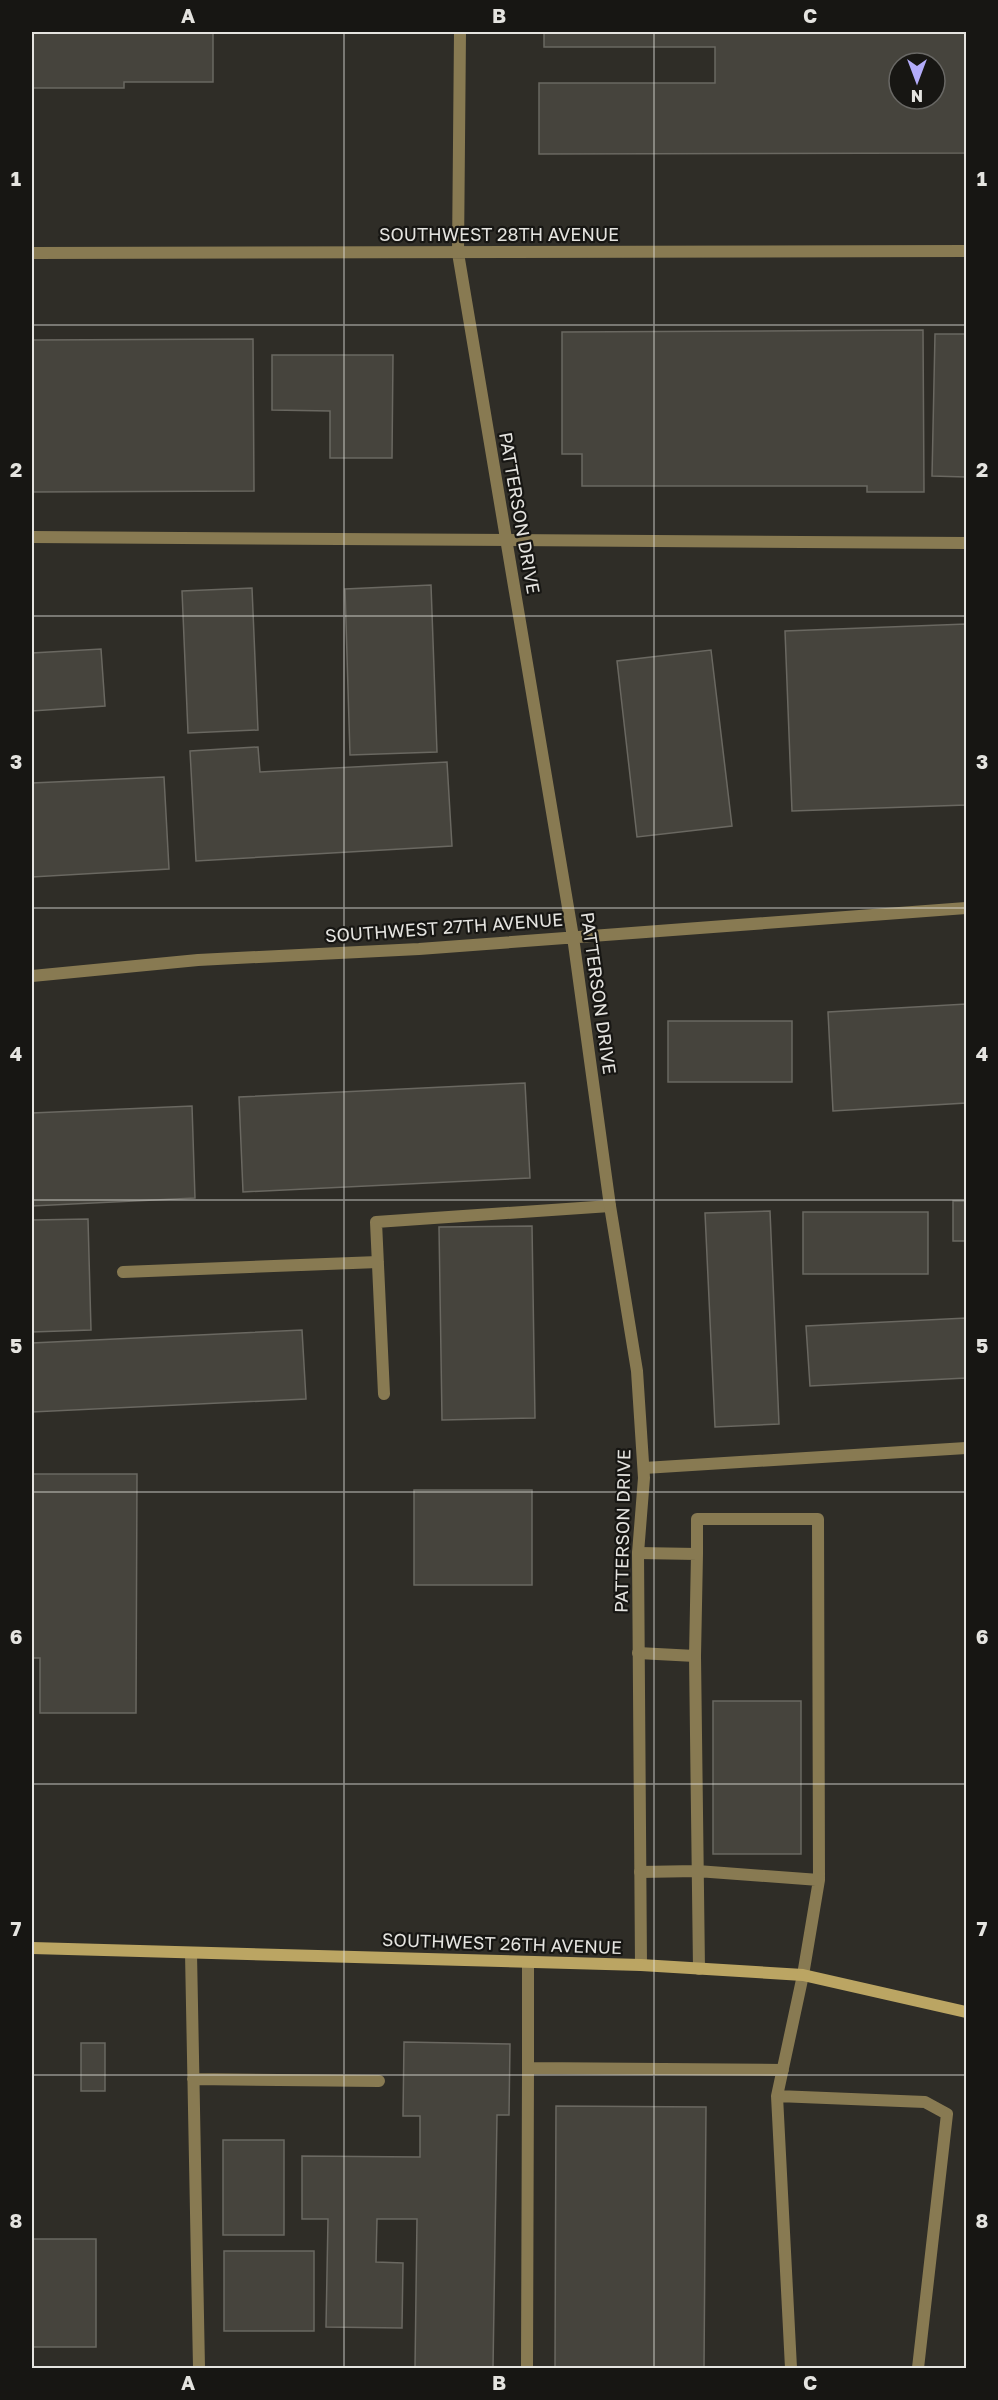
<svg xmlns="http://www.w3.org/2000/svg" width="998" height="2400" font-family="'Golos Text',sans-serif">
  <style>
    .building { fill: #46443d; stroke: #6a6861; stroke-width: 1.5; fill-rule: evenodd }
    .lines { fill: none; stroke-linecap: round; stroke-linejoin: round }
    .service { stroke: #887a52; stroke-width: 12 }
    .minor { stroke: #887a52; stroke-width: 12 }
    .secondary { stroke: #bba563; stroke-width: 12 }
    .grid { fill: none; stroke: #e5e4e0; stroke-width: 1.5; stroke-opacity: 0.55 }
    .labels { text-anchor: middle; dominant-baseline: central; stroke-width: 4.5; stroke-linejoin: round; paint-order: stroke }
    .street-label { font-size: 18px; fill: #e5e4e0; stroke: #171613 }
    .neatline { fill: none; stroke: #e5e4e0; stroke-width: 2 }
    .grid-label { font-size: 20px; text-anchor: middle; font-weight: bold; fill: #e5e4e0 }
  </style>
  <rect width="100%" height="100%" fill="#2f2d27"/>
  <!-- building -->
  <path class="building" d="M32,32h181v50h-89v6h-92z
    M544,32h422v121l-427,1v-71h176v-36h-171zM899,63h36v36h-36z
    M923,330l1,162h-57v-6h-285v-32h-20v-122z
    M935,334h31v143l-34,-1z
    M253,339l1,152 -222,1v-152z
    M272,355h121l-1,103h-62v-47l-58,-1z
    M431,585l6,167 -87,3 -5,-166z
    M252,588l6,142 -70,3 -6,-142z
    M966,624v181l-174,6 -7,-180z
    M101,649l4,57 -73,5v-58z
    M711,650l21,176 -95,11 -20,-176z
    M258,747l2,25 187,-10 5,84 -256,15 -6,-110z
    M164,777l5,92 -137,8v-94z
    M966,1004v99l-133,8 -5,-99z
    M668,1021h124v61h-124z
    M525,1083l5,95 -287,14 -4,-95z
    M192,1106l3,92 -163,8v-93z
    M953,1201h13v40h-13z
    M770,1211l9,213 -64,3 -10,-214z
    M803,1212h125v62h-125z
    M88,1219l3,111 -59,2v-112z
    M532,1226l3,192 -93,2 -3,-193z
    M966,1318v60l-156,8 -4,-60z
    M302,1330l4,69 -274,13v-69z
    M32,1474h105l-1,239h-96v-55h-8z
    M414,1490h118v95h-118z
    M713,1701h88v153h-88z
    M404,2042l106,2 -1,71h-12l-4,253h-78l2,-149h-40l-1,43 27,1 -1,65 -76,-1 2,-108h-26v-63l118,1v-41h-17z
    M81,2043h24v48h-24z
    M556,2106l150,1 -2,261h-149z
    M223,2140h61v95h-61z
    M32,2239h64v108h-64z
    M224,2251h90v80h-90z"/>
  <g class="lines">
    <!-- service -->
    <path class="service" d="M32,537l934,6
      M123,1272l255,-10
      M384,1394l-8,-172 234,-16
      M644,1468l322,-20
      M638,1553l59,1v-35h121l1,361 -16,95 -26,121 14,272
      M697,1554l-2,102 4,313
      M638,1653l57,3
      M640,1872l57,-1 122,9
      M191,1953l8,415
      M528,1962v106l255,2
      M193,2079l186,2
      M777,2096l148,6 22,12 -29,254
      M527,2368l1,-300"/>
    <!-- minor -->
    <path class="minor" d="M460,32l-2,221 115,684 37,269 27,165 7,107 -6,75 3,412
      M32,253l934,-2
      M32,976l166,-16 221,-11 547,-41"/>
    <!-- secondary -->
    <path class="secondary" d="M32,1948l609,17 162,10 163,37"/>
  </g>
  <!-- grid -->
  <path class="grid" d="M344,32v2336M654,32v2336M32,325h934M32,616h934M32,908h934M32,1200h934M32,1492h934M32,1784h934M32,2075h934"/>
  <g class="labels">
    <!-- street labels -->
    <g class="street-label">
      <text x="499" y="234">SOUTHWEST 28TH AVENUE</text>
      <text transform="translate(520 513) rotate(80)">PATTERSON DRIVE</text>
      <text transform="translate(444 927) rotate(-4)">SOUTHWEST 27TH AVENUE</text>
      <text transform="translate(599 993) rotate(82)">PATTERSON DRIVE</text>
      <text transform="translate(622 1531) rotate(-89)">PATTERSON DRIVE</text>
      <text transform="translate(502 1943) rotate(2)">SOUTHWEST 26TH AVENUE</text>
    </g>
  </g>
  <!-- border -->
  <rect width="998" height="2400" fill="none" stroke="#171613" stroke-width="66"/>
  <!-- north arrow -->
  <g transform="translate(917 81) rotate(180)"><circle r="28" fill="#171613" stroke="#696865" stroke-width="1.5"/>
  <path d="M0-4.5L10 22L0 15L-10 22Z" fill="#b3acf9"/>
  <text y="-9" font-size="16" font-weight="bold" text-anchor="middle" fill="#e5e4e0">N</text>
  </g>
  <rect x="33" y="33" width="932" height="2334" class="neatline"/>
  <g class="grid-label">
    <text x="188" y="23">A</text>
    <text x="499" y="23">B</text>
    <text x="810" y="23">C</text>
    <text x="16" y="186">1</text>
    <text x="982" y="186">1</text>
    <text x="16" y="477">2</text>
    <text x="982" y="477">2</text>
    <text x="16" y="769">3</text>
    <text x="982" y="769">3</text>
    <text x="16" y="1061">4</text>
    <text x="982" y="1061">4</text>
    <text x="16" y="1353">5</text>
    <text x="982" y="1353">5</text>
    <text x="16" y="1644">6</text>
    <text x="982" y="1644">6</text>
    <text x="16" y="1936">7</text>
    <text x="982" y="1936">7</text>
    <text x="16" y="2228">8</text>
    <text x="982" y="2228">8</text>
    <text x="188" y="2390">A</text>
    <text x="499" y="2390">B</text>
    <text x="810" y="2390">C</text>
  </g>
</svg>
